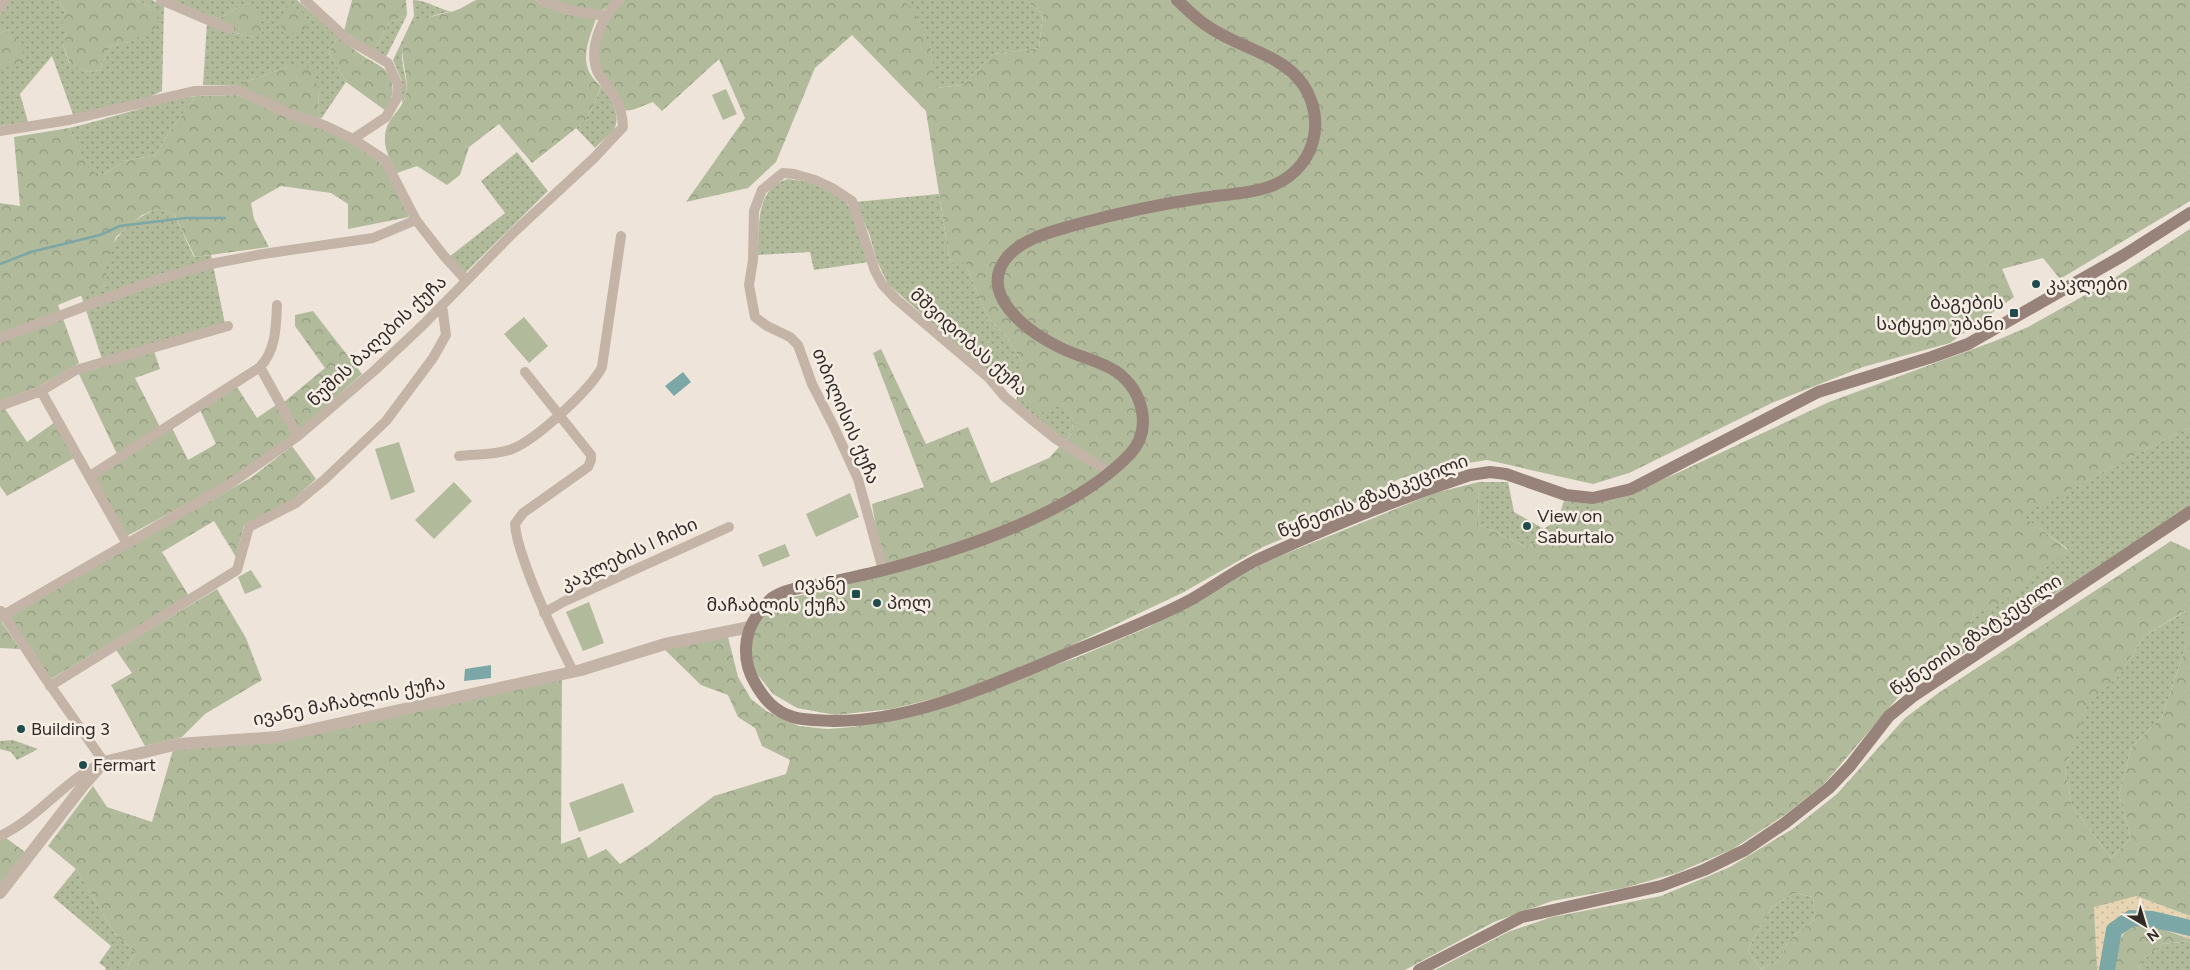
<svg xmlns="http://www.w3.org/2000/svg" width="2190" height="970" font-family="Figtree,'Noto Sans Georgian',sans-serif">
  <style>
    .grass { fill: url(#grass-dots) }
    .forest { fill: url(#forest-crowns); fill-rule: evenodd }
    .sand { fill: url(#sand-dots) }
    .green { fill: #b1bb9b }
    .water { fill: #7ca7a7 }
    .lines { fill: none; stroke-linecap: round; stroke-linejoin: round }
    .stream { stroke: #7ca7a7; stroke-width: 2.5 }
    .river { stroke: #7ca7a7; stroke-width: 16 }
    .minor { stroke: #c4b4a7; stroke-width: 10 }
    .tertiary { stroke: #c4b4a7; stroke-width: 12 }
    .secondary { stroke: #978379; stroke-width: 12 }
    .poi-dot { fill: #214c4e; stroke: #f6eee5; stroke-width: 2 }
    .labels { text-anchor: middle; dominant-baseline: central; stroke-width: 5; stroke-linejoin: round; paint-order: stroke }
    .poi-label { font-size: 18px; fill: #322a27; stroke: #f6eee5; text-anchor: start }
    .street-label { font-size: 18px; fill: #322a27; stroke: #f6eee5 }
  </style>
  <defs>
    <pattern id="grass-dots" width="8" height="8" patternUnits="userSpaceOnUse" patternTransform="scale(1.25)"><rect width="8" height="8" fill="#b1bb9b"/><path d="M2 2h.1M6 6h.1" fill="none" stroke="#91987e" stroke-width="1.8" stroke-linecap="round"/></pattern>
    <pattern id="forest-crowns" width="20" height="18" patternUnits="userSpaceOnUse" patternTransform="scale(1.25)"><rect width="20" height="18" fill="#b1bb9b"/><path d="M2 6a3 3 0 1 1 6 0M12 15a3 3 0 1 1 6 0" fill="none" stroke="#91987e"/></pattern>
    <pattern id="sand-dots" width="8" height="8" patternUnits="userSpaceOnUse" patternTransform="scale(1.25)"><rect width="8" height="8" fill="#e6d4b3"/><path d="M2 2h.1M6 6h.1" fill="none" stroke="#c6b69a" stroke-width="1.8" stroke-linecap="round"/></pattern>
  </defs>
  <rect width="100%" height="100%" fill="#eee4d9"/>
  <!-- grass -->
  <path class="grass" d="M9,0h50l7,15 1,18 -4,12 6,18 19,9 12,-2 10,-24 19,-4 21,-35 -14,-7h16l12,6 -2,85 -14,7 -74,19 -22,-61 -32,38 8,28 -28,4v-59h12l-3,-38 -9,4v-19z
    M170,0h127l41,36 -9,17 17,29 -25,37 -2,-4 -1,-27 -29,-22 -34,13 -13,3 -1,5 -6,-2h-32l4,-62 23,9 25,5 -17,-30 -14,9 -11,2z
    M413,0c14,0 25,9 39,12 -24,1 -51,18 -50,45 0,15 10,31 0,46v-22l-9,-21 21,-44z
    M902,0h123l18,14 -4,34 -46,6 -31,31 -27,3 -4,-40z
    M407,15l-20,40 -3,3 -10,-7 15,-28z
    M601,86c9,11 22,30 12,45 -5,6 -13,11 -18,17l-19,-20c14,-11 20,-26 25,-42z
    M196,96c-14,19 -30,39 -40,59l-31,6 -21,13 -14,-1 -21,-45c44,-10 82,-25 127,-32z
    M517,152l31,39 -84,83 -15,-17 56,-44 -24,-32z
    M788,179c19,2 44,7 57,22 11,13 18,45 24,61l-55,8 -4,-18 -52,3c1,-27 -3,-68 30,-76z
    M939,194l11,69h15l23,55 19,19 14,24v20l-3,13 44,10 10,14 1,14 -8,8 -49,-39 2,-7 -13,-17h-12l-105,-93 -11,-23 -8,-28 -14,-31z
    M157,209l17,5 20,43 17,-2 14,69 -123,35 -21,-64 26,-10c0,-6 -2,-13 -1,-20 3,-27 28,-47 51,-56z
    M2190,428v79l-226,146 11,-44 93,-60 -47,-34 162,-85z
    M1479,482h29l6,30 30,17 14,-10 6,-18 15,1 41,-5c-33,14 -63,30 -92,51l-50,-24z
    M2186,611v35l-24,71 -31,31 -12,47 12,43 -20,20 -39,-52 -7,-36 21,-64 34,-32 24,-38z
    M13,740l25,9 -21,11 -6,-8 -11,-3v-8z
    M76,869l39,65 20,18 -9,18h-21l1,-2 -7,-5 12,-17 -58,-49z
    M1794,893l19,4 2,22 -24,19 -13,23 -17,8 -13,-18 6,-14 18,-30z
    M2190,941v29h-51l2,-9 21,-17z"/>
  <!-- forest -->
  <path class="forest" d="M59,0h77l14,7 8,9 -3,12 -26,14 -19,4 -10,24 -12,2 -18,-8 -7,-19 4,-12 -5,-11 4,-7z
    M352,0h54l1,15 -18,8 -15,28 -30,-20z
    M476,0h59l61,19c-9,25 -19,48 5,67l-6,17 -11,19 -52,41 -33,-39 -30,23 -9,28 -13,10 -30,-19 -20,7c-5,-10 -12,-21 -12,-32 -1,-23 15,-27 20,-44 7,-21 -11,-44 3,-64 9,-14 28,-18 43,-21 8,-2 17,-8 25,-12z
    M551,0h63l-13,12 -32,-4z
    M619,0h283l10,8 19,40 5,40 26,-3 31,-31 46,-6 4,-34 -18,-14h1165v201l-130,78 -17,-21 -41,11 12,28 -64,46 -87,24 -89,35 -145,71 -36,11 -106,-24 -56,9 -32,10 -88,48 -48,20 -81,46 -152,72 -85,31 -53,13 -57,6 -38,-7 -24,-14 -19,-24 -4,-26 4,-20 26,-24 57,-13 202,-71 -156,54 -11,-66 52,-17 -51,-134 8,-4 45,95 42,-17 23,56 58,-25 24,-26 -1,-14 -10,-13 -23,9 -21,-20 3,-13v-20l-14,-24 -19,-19 -23,-55h-15l-24,-152 -74,-76 -37,33 -39,94 -28,26 -62,14 59,-84 -26,-59 -57,52 -9,-9 -21,8 -10,1 -25,-39 2,-40z
    M289,5l13,7 5,7 -2,11 -21,5c-6,-14 -4,-19 5,-30z
    M238,7h13l9,10 4,14 -9,6 -25,-5 4,-5 -21,-9 11,-2z
    M8,29l15,18 -1,16 -10,4h-12v-34z
    M338,36c9,7 18,16 28,22 5,3 12,6 17,10 13,11 11,29 3,43l-40,-29 -17,-29z
    M289,66l23,2 6,20 1,27 2,4 -31,-9 -49,-23v-5l14,-3z
    M237,95l89,35 25,12 32,23 26,52 -61,12v-25l-17,-11 -50,-7 -30,17 3,16 15,28 -74,10 -21,-43 -17,-5 -15,6 -26,22 -10,28 1,20 -49,20 21,58 -41,24 -38,14 27,41 28,-20 19,36 -67,38 -7,-10v-283l20,3 -6,-69 55,-9 21,44 14,2 21,-13 31,-6c10,-20 26,-40 40,-59z
    M2190,229v199l-7,2 -161,85 46,35 -78,62 -15,-3 -11,44 -64,42 -76,89 -38,30 -53,35 -56,24 -53,15 -72,13 -58,21 -89,48h-1279l9,-18 -20,-18 -39,-65 -28,-23 45,-60 14,21 45,15 21,-72 128,-14 261,-58 -1,166 19,-7 8,21 18,-9 14,15 29,-19 65,-49 72,-22 4,-14 -28,-14 -7,-18 -17,-11 -10,-22 -27,-10 -38,-37 65,-11 10,40 13,22 17,13 31,14 28,3 26,-2 67,-14 158,-56 71,-30 87,-50 44,-21 155,-63 44,-11 -1,42 50,24 23,-16 36,-21 88,-37 154,-72 166,-61 33,-14 77,-43z
    M313,311l49,63 -64,57 -14,-29 41,-34 -30,-42v-11z
    M154,351l6,18 -25,9 25,49 -43,27 -39,-82z
    M237,387l20,31 19,-13 18,31 -61,43 -106,57 -33,-58 78,-50 16,32 28,-16 -16,-34z
    M292,446l24,33 -23,21 -49,25 -8,32 -22,-36 -52,31 27,44 -138,83 -42,-63 243,-139z
    M2171,541l19,9v366l-54,-20 -39,74h-662l73,-38 44,-15 109,-21 69,-29 64,-39 43,-34 68,-76 32,-24zM2185,611l1,35 -24,71 -31,31 -12,47 12,43 -20,20 -39,-52 -7,-36 22,-64 33,-32 24,-38zM1794,893l19,4 2,22 -24,19 -13,23 -17,8 -13,-18 6,-14 18,-30z
    M217,589l29,49 16,42 -57,34 -23,23 -37,9 -34,-61 21,-12 -16,-23z
    M0,621h1l19,28 -20,-1z
    M6,838l19,14 -25,33v-44z
    M2140,924l14,2 36,13v2l-28,3 -21,17 -2,9h-27c4,-19 6,-42 28,-46z"/>
  <!-- sand -->
  <path class="sand" d="M2136,896l54,20v23c-22,-8 -56,-28 -71,0 -4,9 -5,22 -7,31h-15l-3,-63z"/>
  <!-- green -->
  <path class="green" d="M726,89l11,25 -14,6 -11,-25z
    M524,317l24,29 -19,17 -25,-29z
    M399,442l16,50 -24,8 -16,-51z
    M454,482l18,19 -38,38 -19,-19z
    M850,493l9,24 -43,20 -10,-23z
    M785,544l5,12 -27,11 -5,-12z
    M251,570l11,17 -17,7 -7,-17z
    M589,602l15,41 -21,8 -17,-39z
    M623,783l11,29 -55,20 -10,-29z"/>
  <!-- water -->
  <path class="water" d="M683,372l8,10 -17,14 -9,-10z
    M491,665v13l-27,3 1,-12z"/>
  <g class="lines">
    <!-- stream -->
    <path class="stream" d="M0,264l31,-12 69,-17 20,-9 65,-8h40"/>
    <!-- river -->
    <path class="river" d="M2107,970l7,-40 17,-12 21,1 38,9"/>
    <!-- minor -->
    <path class="minor" d="M161,0l68,29
      M305,0l42,39 41,24 10,22 -1,13 -11,19 -33,22
      M542,0l25,10 39,6
      M0,8l5,-8
      M0,131l69,-11 125,-29 44,-1 50,23 38,13 27,13 32,21 31,60 28,36 22,24
      M0,338l150,-56 60,-18 53,-10 110,-16 43,-18
      M260,367l38,69
      M525,372l66,83v5l-3,7 -65,46 -8,11c1,16 7,30 12,45 13,35 29,69 46,102
      M0,406l41,-15
      M459,456c17,-2 37,-1 53,-7 24,-9 79,-60 90,-82l19,-131
      M90,476l170,-109c16,-17 16,-40 17,-62
      M126,542l-85,-151 35,-21 152,-44
      M883,570l-25,-91 -25,-54 -21,-41 -14,-39 -8,-8 -23,-11 -12,-9 -6,-32 4,-25 1,-49 8,-21 21,-17 11,1 21,6 17,8 20,13 23,70 7,13 14,15 93,79 16,19 26,22 25,20 53,33
      M544,613l19,-11 166,-75
      M0,617l230,-133 68,-48 76,-65 49,-46 90,-92 81,-75 29,-31c-1,-19 -6,-28 -17,-43 -3,-4 -7,-8 -9,-13 -9,-23 5,-55 22,-71
      M50,686l187,-116 12,-43 47,-24 28,-23 62,-59 47,-63 13,-23 -4,-30
      M0,836c39,-18 65,-57 104,-74l-61,-87 -42,-64"/>
    <!-- tertiary -->
    <path class="tertiary" d="M0,893l82,-106 22,-25 74,-18 100,-7 303,-67 84,-26 85,-17"/>
    <!-- secondary -->
    <path class="secondary" d="M1177,0c10,9 20,20 32,27 26,18 60,25 83,45 37,34 29,93 -18,113 -22,9 -49,9 -72,13 -42,6 -83,15 -124,26 -23,7 -49,12 -67,29 -39,38 16,78 48,94 19,10 40,13 58,25 26,19 36,57 13,82 -57,60 -167,95 -246,116 -20,5 -41,9 -61,14 -16,3 -37,4 -51,14 -3,2 -11,13 -14,16 -15,20 -16,47 -3,69 9,16 19,28 38,34 13,4 28,3 42,4 83,0 165,-40 241,-71 39,-16 79,-31 116,-51 21,-12 41,-27 63,-38 70,-33 142,-62 215,-86l20,-3 16,2 60,21 27,3 38,-9 187,-97 114,-35 36,-13 156,-89 66,-42
      M1419,970l103,-53 139,-31 43,-16 41,-20 40,-27 44,-35 21,-22 39,-50 23,-19 278,-185"/>
  </g>
  <!-- markers -->
  <g class="poi-dot">
    <circle cx="2036" cy="284" r="5"/>
    <rect x="2009" y="308" width="10" height="10" rx="2.5"/>
    <circle cx="1527" cy="526" r="5"/>
    <rect x="851" y="589" width="10" height="10" rx="2.5"/>
    <circle cx="877" cy="603" r="5"/>
    <circle cx="21" cy="729" r="5"/>
    <circle cx="83" cy="765" r="5"/>
  </g>
  <g class="labels">
    <!-- poi labels -->
    <g class="poi-label">
      <text x="2046" y="284">კაკლები</text>
      <text x="2004" y="303" text-anchor="end">ბაგების<tspan x="2004" dy="21">სატყეო უბანი</tspan></text>
      <text x="1537" y="516">View on<tspan x="1537" dy="21">Saburtalo</tspan></text>
      <text x="846" y="584" text-anchor="end">ივანე<tspan x="846" dy="21">მაჩაბლის ქუჩა</tspan></text>
      <text x="887" y="603">პოლ</text>
      <text x="31" y="729">Building 3</text>
      <text x="93" y="765">Fermart</text>
    </g>
    <!-- street labels -->
    <g class="street-label">
      <text transform="translate(377 341) rotate(-43)">ნუშის ბაღების ქუჩა</text>
      <text transform="translate(969 342) rotate(42)">მშვიდობას ქუჩა</text>
      <text transform="translate(846 416) rotate(67)">თბილისის ქუჩა</text>
      <text transform="translate(1373 496) rotate(-21)">წყნეთის გზატკეცილი</text>
      <text transform="translate(629 554) rotate(-25)">კაკლების I ჩიხი</text>
      <text transform="translate(1976 635) rotate(-34)">წყნეთის გზატკეცილი</text>
      <text transform="translate(349 701) rotate(-11)">ივანე მაჩაბლის ქუჩა</text>
    </g>
  </g>
  <!-- north arrow -->
  <g transform="translate(2145 925) rotate(142)" stroke="#f6eee5" stroke-width="4" paint-order="stroke">
  <path d="M0-4L9 19L0 12L-9 19Z" fill="#322a27"/>
  <text y="-8" font-size="14" font-weight="bold" text-anchor="middle" fill="#322a27">N</text>
  </g>
</svg>
